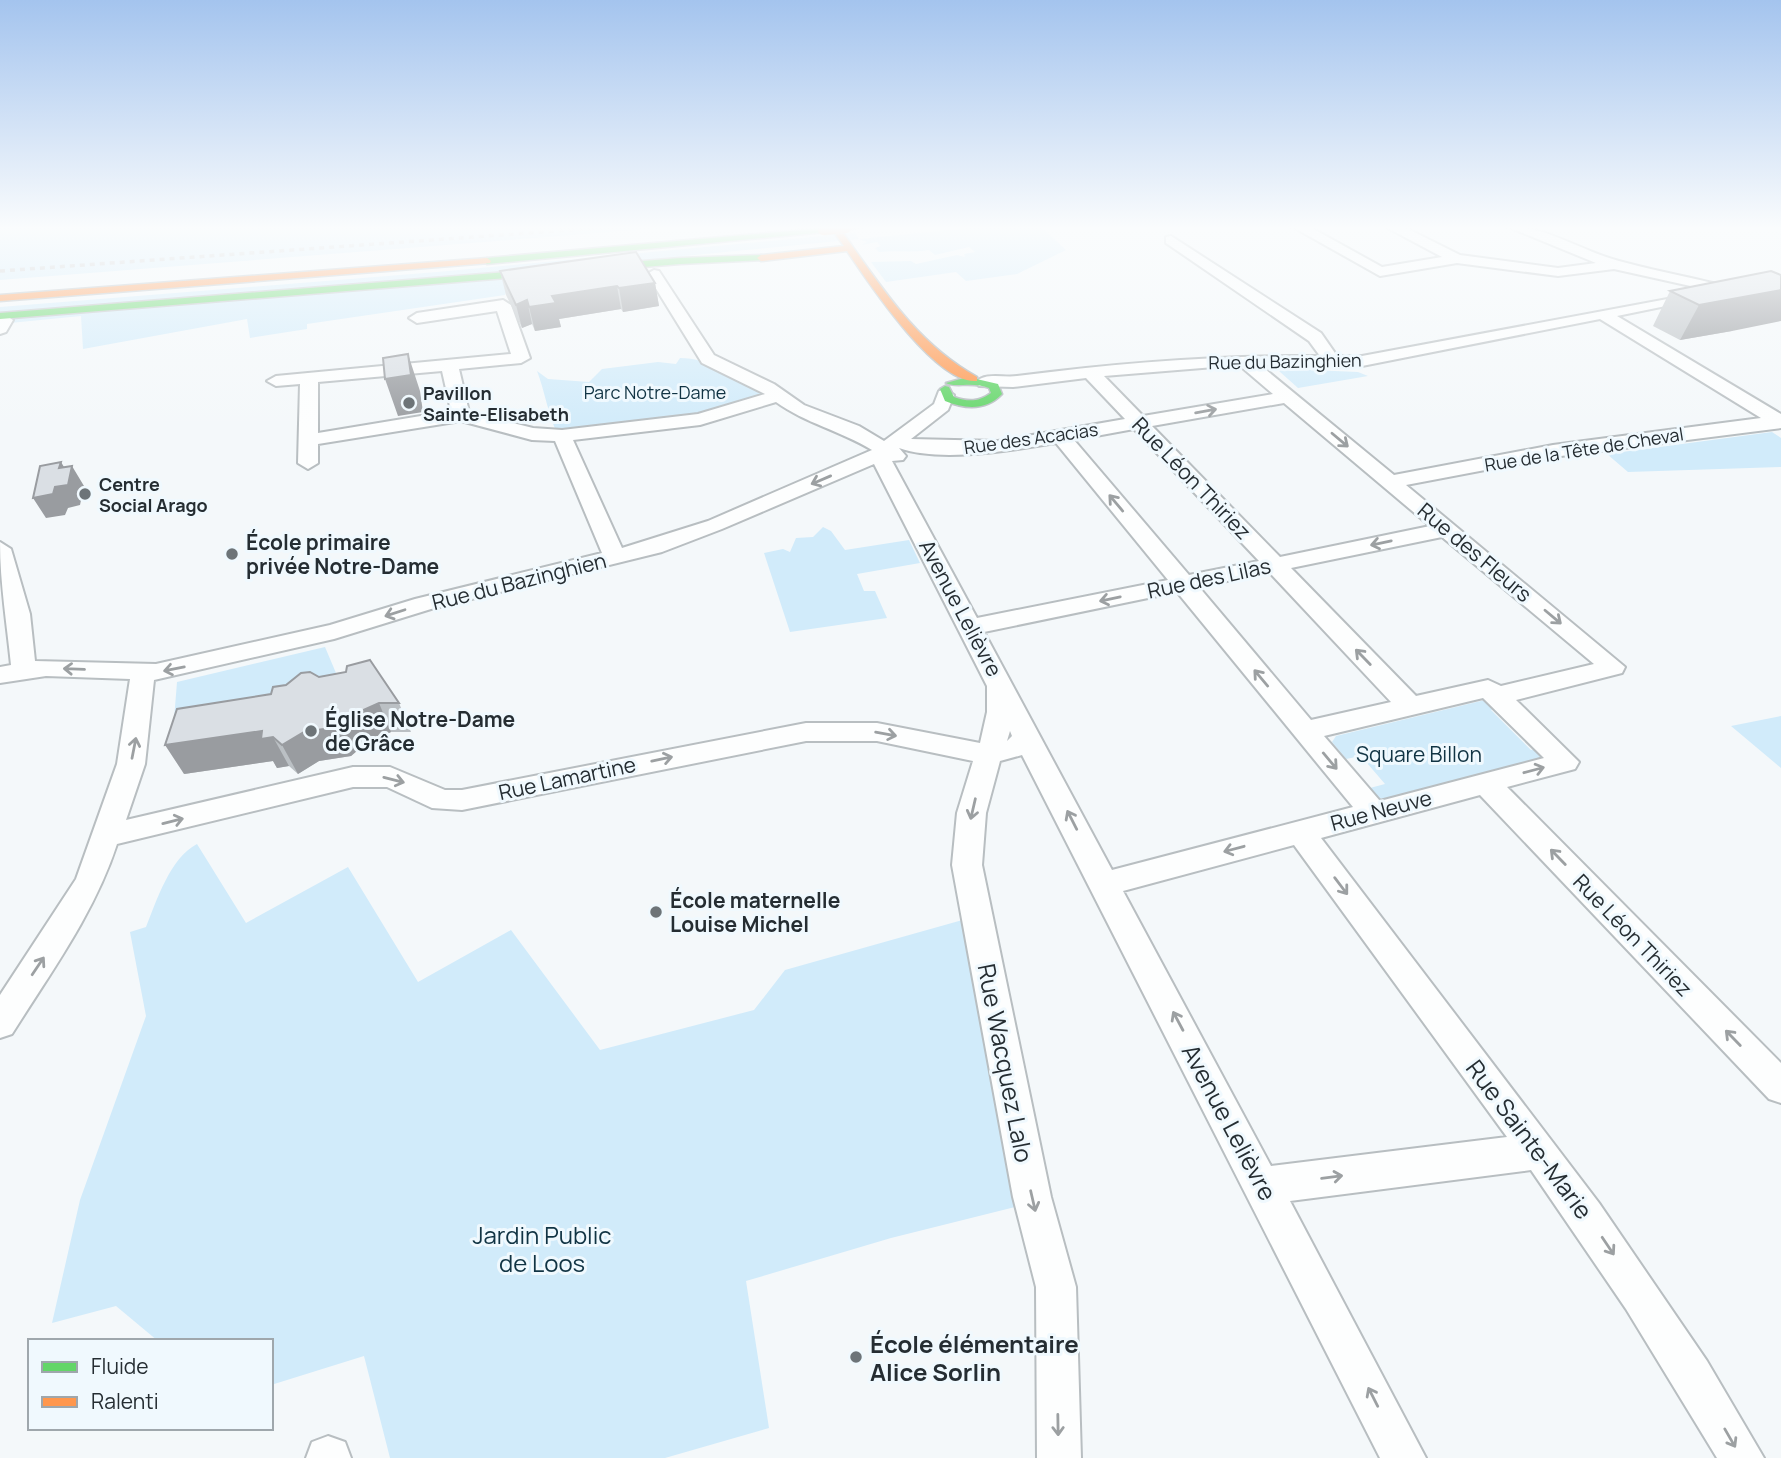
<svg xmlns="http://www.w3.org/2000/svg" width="1781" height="1458" font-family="Manrope,sans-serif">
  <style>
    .green { fill: #d1ebfa }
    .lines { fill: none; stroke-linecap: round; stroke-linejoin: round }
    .street-casing { stroke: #b8bec1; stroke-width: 4 }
    .fast-casing { stroke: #b8bec1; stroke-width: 3 }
    .slow-casing { stroke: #b8bec1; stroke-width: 3 }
    .street { fill: #fdfefe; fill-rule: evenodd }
    .fast { fill: #63d668; fill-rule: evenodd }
    .slow { fill: #ff974d; fill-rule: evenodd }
    .rail { stroke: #c2c3c4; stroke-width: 3.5; stroke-dasharray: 5 5; stroke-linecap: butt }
    .slow-bridge-casing { stroke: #b8bec1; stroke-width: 11; stroke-linecap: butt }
    .slow-bridge { stroke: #ff974d; stroke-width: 10 }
    .wall { fill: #bbc0c4 }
    .shaded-wall { fill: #999ca0 }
    .building { fill: #dadfe4; stroke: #999ca0; stroke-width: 2 }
    .oneway { stroke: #9ca0a2 }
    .poi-dot { fill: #6d7478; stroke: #f0f9fe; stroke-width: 2.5 }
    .labels { text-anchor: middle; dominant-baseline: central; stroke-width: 6; stroke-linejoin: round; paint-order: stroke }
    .far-street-label { font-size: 18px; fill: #252d32; stroke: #f0f9fe }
    .far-park-label { font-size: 18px; fill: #113444; stroke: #f0f9fe }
    .far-poi-label { font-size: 18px; font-weight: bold; fill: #252d32; stroke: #f0f9fe; text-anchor: start }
    .street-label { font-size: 21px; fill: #252d32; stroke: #f0f9fe }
    .poi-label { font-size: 21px; font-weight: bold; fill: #252d32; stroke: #f0f9fe; text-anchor: start }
    .park-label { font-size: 21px; fill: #113444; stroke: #f0f9fe }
    .near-street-label { font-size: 24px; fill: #252d32; stroke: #f0f9fe }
    .near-park-label { font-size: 24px; fill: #113444; stroke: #f0f9fe }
    .near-poi-label { font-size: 24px; font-weight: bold; fill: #252d32; stroke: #f0f9fe; text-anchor: start }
  </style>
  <rect width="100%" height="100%" fill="#f4f8fa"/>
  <!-- green -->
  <path class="green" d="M0,226h687l-687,54z
    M990,226h50l26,24 -49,24 -51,7 -10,-9 -70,10 -15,-20 40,-1 5,3 41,-9 8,2 -1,-3 11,-2 -6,-5 -34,8 -6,-5c-18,3 -34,0 -50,2l-4,-4 6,-2 -4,-4 -16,3 6,-3 -8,-3 -195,19 -153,22 -6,15 -198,29v5l-57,9 -3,-19 -164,30 -2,-33 -81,8v-17l437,-35 418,-39 4,6z
    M680,358c29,0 56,19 81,32l-2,8 -71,19 -132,14c-9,-21 -11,-39 -19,-60l11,8 41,3 13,-13 56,-7 18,2z
    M1288,369l70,3 10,4 -70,12 -19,-17z
    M1772,432l9,6v29l-153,5 -21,-18z
    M823,527l8,4 14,19 64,-10 11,23 -63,11 7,17h11l12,27 -97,14 -26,-79 19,-4 7,3 6,-14 17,-1z
    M325,647l11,26 -163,59 4,-50z
    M1489,699l15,8 -13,3 40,40 14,-3 1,11 -157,42 -10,-2 -9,-10 15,-4 -24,-28 -15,3 -14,-17 4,-6z
    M1781,716v52l-50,-42z
    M197,844l49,79 102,-56 70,115 93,-52 89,120 154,-40 31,-40 181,-51 53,287 -128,32 -145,43 23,147 -104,30h-275l-26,-102 -93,29v-44h-113l-42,-35 -64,17 28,-123 66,-184 -16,-84 16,-5c11,-27 24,-69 51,-83z"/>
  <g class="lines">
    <defs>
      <path id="street" d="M1291,226h17l74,41 60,-10 -58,-31h18l58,29 98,13 38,-5 -90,-37c40,0 75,25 113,35 54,15 109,22 162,42v10l-50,-18 -117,-26 -56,7 -101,-13 -77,13z
        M1171,236l150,97 16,23h25l343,-64v6l-88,18 164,98v14l-228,29 -147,28 219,182 -3,6 -106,27 63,62 -4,7 -68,18 274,276v40l-12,-4 -289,-304 -159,43 278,365 108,158 57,97h-47l-91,-149 -95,-139 -241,31 136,257h-46l-358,-703 -22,6 -14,52 -4,52 69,332 25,90 5,171h-44l-1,-171 -23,-90 -61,-332 5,-52 16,-52 -96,-20h-71l-344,69 -30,-2 -45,-21h-34l-236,57c-23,70 -66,128 -105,190l-12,4v-43l76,-116 41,-115 13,-85 -84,-3 -46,7v-16l11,-2c-4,-41 -11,-81 -11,-123l11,7 19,65 5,47 121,3 174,-39 85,-26 187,-46 -47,-112 -23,-1 -71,-19 -143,23v19l-10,6 -10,-6 2,-79 -24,2 -9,-5 9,-5 235,-22 -14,-43 -80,12 -8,-5 8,-5 86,-13 8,5 19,53 -9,5 -62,6 10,43 64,16 29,2 136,-16 67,-20 -63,-31 -55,-89 7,-4 5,1 55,84 60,29 30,21 55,21 25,15 50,-37 5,-13 6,-1 9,5 -6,15 -37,29 87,2 127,-22 -39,-41 -73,9 -34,-1 -3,-4c9,-10 28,-4 41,-6 101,-13 201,-21 303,-20l-11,-15 -143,-98v-6zM1600,319l161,99 -208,27 -159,30 -134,-110 102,1zM1239,365l34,29 -130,22 -39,-40zM442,371l9,40 -133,22v-51zM776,402c29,21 65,29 96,48l-164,71 -86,27 -49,-108 127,-15zM1284,403l146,123 -150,31 -128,-131zM1134,429l125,132 -70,14 -115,-135zM1056,443l112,137 -191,38 -85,-157 11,-1 3,-4 -7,-8c42,15 114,2 157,-5zM874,464l113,222v26l-7,31 -103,-20h-71l-344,67h-17l-55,-23h-37l-227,53 19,-56 9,-84 180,-41 97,-30 231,-57 60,-23zM1442,537l152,127 -93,22 -13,-6 -72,16 -125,-128zM1269,572l122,130 -80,18 -112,-133zM1177,592l176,215 -241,63 -128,-238zM1483,698l61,60 -164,43 -56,-65zM1010,731l2,5 -5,5zM1294,845l213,292 -236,29 -148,-275z
        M5,315l8,5 -7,12 -6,2v-18z
        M328,1436l17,6 6,16h-45l6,-16z"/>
      <path id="fast" d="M823,228l4,2 -1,2 -339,32 -4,-3 4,-3z
        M761,255l3,1v4l-84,4 -680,55v-6l680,-55z
        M968,377l30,7 4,10c-16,17 -37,15 -57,7l-5,-12 5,-3 4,1 5,10c14,5 25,5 37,-4l-2,-5c-15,-7 -35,0 -43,-5z"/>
      <path id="slow" d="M833,226h5c41,57 76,116 139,151v4c-41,4 -109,-99 -130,-130l-86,10 -4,-3 4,-3 83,-9 -13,-18z
        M844,226h25l-23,4 -4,-2z
        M487,258l4,3 -1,2 -490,38v-6z"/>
    </defs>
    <!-- street casing -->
    <use href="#street" class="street-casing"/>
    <!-- fast casing -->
    <use href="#fast" class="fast-casing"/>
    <!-- slow casing -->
    <use href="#slow" class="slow-casing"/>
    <!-- street -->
    <use href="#street" class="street"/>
    <!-- fast -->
    <use href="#fast" class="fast"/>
    <!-- slow -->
    <use href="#slow" class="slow"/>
    <!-- rail -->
    <path class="rail" d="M0,271l626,-45"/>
    <defs>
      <path id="slow-bridge" d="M823,230l23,-2"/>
    </defs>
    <!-- slow-bridge casing -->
    <use href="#slow-bridge" class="slow-bridge-casing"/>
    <!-- slow-bridge -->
    <use href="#slow-bridge" class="slow-bridge"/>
  </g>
  <!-- wall -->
  <path class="wall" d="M500,271l155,12 4,23 -36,6 -2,-3 -62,10 2,8 -26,4 -3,-7 -10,4 -16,-33z
    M1771,271l-39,60 -52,9 -27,-14 17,-35z
    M346,672l53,31 12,29h-20l-26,12 -14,12 -32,5 -21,13 -9,-8 -12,2 -4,-7 -89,13 87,-80 15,-9 33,-8z"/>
  <!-- shaded-wall -->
  <path class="shaded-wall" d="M655,283l4,23 -36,6 -4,-24z
    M617,286l4,23 -62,10 2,8 -26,4 -6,-24 23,-11z
    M1781,290v31l-49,10 -52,9 19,-35z
    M527,300l5,24 -10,4 -6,-23z
    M408,354l12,37 3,21 -25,4 -13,-37z
    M61,462l9,15 2,-11 12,20 -4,19 -12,3 -3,7 -19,3 -13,-20 26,-30z
    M379,703l12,29 -26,12 -14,12 -32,5 -21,13 -16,-29 22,-13 48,-17z
    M262,731l11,6 16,29 -12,2 -4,-7 -89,13 -19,-29z"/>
  <!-- building -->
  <path class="building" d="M636,252l19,31 -36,5 -2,-2 -65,10 4,7 -27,4 -2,-7 -11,5 -16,-34z
    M1771,271l10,4v15l-82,15 -29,-14z
    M408,354l3,21 -26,4 -2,-21z
    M61,462l-2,6 13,-2 -4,19 -13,2 -2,7 -20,4 7,-32z
    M370,660l29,43h-20l-27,12 -15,12 -33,5 -22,13 -9,-8 -12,2 1,-8 -97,14 12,-36 94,-15 2,-7 13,-2 15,-12 9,-1 9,5 27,-5 1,-6z"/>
  <!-- one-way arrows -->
  <defs><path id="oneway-shaft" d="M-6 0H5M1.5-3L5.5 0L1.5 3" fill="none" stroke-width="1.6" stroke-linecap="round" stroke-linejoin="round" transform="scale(1.75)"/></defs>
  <g class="oneway">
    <use href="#oneway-shaft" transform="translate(1206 411) rotate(-10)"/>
    <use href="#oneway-shaft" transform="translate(1340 440) rotate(40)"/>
    <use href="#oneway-shaft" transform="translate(821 480) rotate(157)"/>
    <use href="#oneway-shaft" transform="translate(1116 503) rotate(-130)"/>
    <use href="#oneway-shaft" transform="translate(1381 543) rotate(168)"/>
    <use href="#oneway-shaft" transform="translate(1110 599) rotate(168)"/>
    <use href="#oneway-shaft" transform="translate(395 613) rotate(162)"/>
    <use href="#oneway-shaft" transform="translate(1553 617) rotate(40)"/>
    <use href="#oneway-shaft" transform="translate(1363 657) rotate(-134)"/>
    <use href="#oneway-shaft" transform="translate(74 669) rotate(-178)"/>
    <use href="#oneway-shaft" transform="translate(174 669) rotate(169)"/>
    <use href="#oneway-shaft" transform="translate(1261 678) rotate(-130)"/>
    <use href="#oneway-shaft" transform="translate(886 734) rotate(10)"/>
    <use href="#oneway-shaft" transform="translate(134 748) rotate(-79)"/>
    <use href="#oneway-shaft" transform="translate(662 759) rotate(-12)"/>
    <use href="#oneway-shaft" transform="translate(1330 761) rotate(50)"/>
    <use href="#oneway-shaft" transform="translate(1534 770) rotate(-15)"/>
    <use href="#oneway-shaft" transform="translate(394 780) rotate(14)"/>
    <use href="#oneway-shaft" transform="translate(973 809) rotate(103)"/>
    <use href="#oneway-shaft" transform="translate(1072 820) rotate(-117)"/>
    <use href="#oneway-shaft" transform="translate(173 821) rotate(-14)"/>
    <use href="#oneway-shaft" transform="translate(1234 849) rotate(165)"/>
    <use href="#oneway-shaft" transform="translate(1558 857) rotate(-134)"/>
    <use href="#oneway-shaft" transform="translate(1341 886) rotate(53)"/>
    <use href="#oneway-shaft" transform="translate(38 966) rotate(-56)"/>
    <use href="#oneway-shaft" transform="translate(1178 1021) rotate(-118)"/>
    <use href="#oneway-shaft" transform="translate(1733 1038) rotate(-134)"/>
    <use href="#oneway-shaft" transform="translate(1332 1177) rotate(-7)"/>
    <use href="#oneway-shaft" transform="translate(1033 1201) rotate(77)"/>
    <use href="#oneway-shaft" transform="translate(1608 1246) rotate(56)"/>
    <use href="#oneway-shaft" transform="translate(1373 1397) rotate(-117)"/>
    <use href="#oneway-shaft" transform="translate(1058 1425) rotate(89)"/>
    <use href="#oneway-shaft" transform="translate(1730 1438) rotate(60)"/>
  </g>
  <!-- sky -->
  <linearGradient id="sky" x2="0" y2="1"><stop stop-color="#a4c4ee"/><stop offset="0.53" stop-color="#fafcfd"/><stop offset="1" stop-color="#fafcfd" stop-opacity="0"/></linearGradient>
  <rect width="1781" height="430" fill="url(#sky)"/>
  <!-- markers -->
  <g class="poi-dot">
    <circle cx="409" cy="403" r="7"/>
    <circle cx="85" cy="494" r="7"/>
    <circle cx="232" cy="554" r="7"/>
    <circle cx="311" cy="731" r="7"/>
    <circle cx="656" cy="912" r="7"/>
    <circle cx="856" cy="1357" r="7"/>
  </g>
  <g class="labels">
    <!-- far-street labels -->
    <g class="far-street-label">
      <text transform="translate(1285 361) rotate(-1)">Rue du Bazinghien</text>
      <text transform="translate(1031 438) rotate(-8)">Rue des Acacias</text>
      <text transform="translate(1584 449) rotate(-9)">Rue de la Tête de Cheval</text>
    </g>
    <!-- far-park labels -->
    <g class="far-park-label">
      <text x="655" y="392">Parc Notre-Dame</text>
    </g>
    <!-- far-poi labels -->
    <g class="far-poi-label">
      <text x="423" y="393">Pavillon<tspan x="423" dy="21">Sainte-Elisabeth</tspan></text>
      <text x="99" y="484">Centre<tspan x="99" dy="21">Social Arago</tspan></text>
    </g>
    <!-- street labels -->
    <g class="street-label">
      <text transform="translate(1192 478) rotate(46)">Rue Léon Thiriez</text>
      <text transform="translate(1475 552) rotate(40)">Rue des Fleurs</text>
      <text transform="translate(1209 578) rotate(-12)">Rue des Lilas</text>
      <text transform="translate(519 581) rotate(-14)">Rue du Bazinghien</text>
      <text transform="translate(961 608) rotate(62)">Avenue Lelièvre</text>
      <text transform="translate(567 778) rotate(-12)">Rue Lamartine</text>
      <text transform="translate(1381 810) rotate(-15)">Rue Neuve</text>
      <text transform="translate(1633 935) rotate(46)">Rue Léon Thiriez</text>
    </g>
    <!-- poi labels -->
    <g class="poi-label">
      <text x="246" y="542">École primaire<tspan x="246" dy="24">privée Notre-Dame</tspan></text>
      <text x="325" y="719">Église Notre-Dame<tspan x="325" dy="24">de Grâce</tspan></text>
      <text x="670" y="900">École maternelle<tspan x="670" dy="24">Louise Michel</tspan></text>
    </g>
    <!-- park labels -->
    <g class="park-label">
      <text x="1419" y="754">Square Billon</text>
    </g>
    <!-- near-street labels -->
    <g class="near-street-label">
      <text transform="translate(1006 1063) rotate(79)">Rue Wacquez Lalo</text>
      <text transform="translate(1230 1122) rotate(62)">Avenue Lelièvre</text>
      <text transform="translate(1530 1139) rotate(53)">Rue Sainte-Marie</text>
    </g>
    <!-- near-park labels -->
    <g class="near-park-label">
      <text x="542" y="1234">Jardin Public<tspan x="542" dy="28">de Loos</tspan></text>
    </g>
    <!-- near-poi labels -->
    <g class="near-poi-label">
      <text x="870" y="1343">École élémentaire<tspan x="870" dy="28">Alice Sorlin</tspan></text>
    </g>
  </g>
  <!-- legend -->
  <rect x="28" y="1339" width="245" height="91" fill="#f0f9fe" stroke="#9fa7ac" stroke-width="2"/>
  <rect x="42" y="1362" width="35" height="10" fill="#63d668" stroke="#9fa7ac" stroke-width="2"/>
  <text x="91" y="1374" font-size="21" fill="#252d32">Fluide</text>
  <rect x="42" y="1397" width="35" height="10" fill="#ff974d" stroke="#9fa7ac" stroke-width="2"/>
  <text x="91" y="1409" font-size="21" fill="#252d32">Ralenti</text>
</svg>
